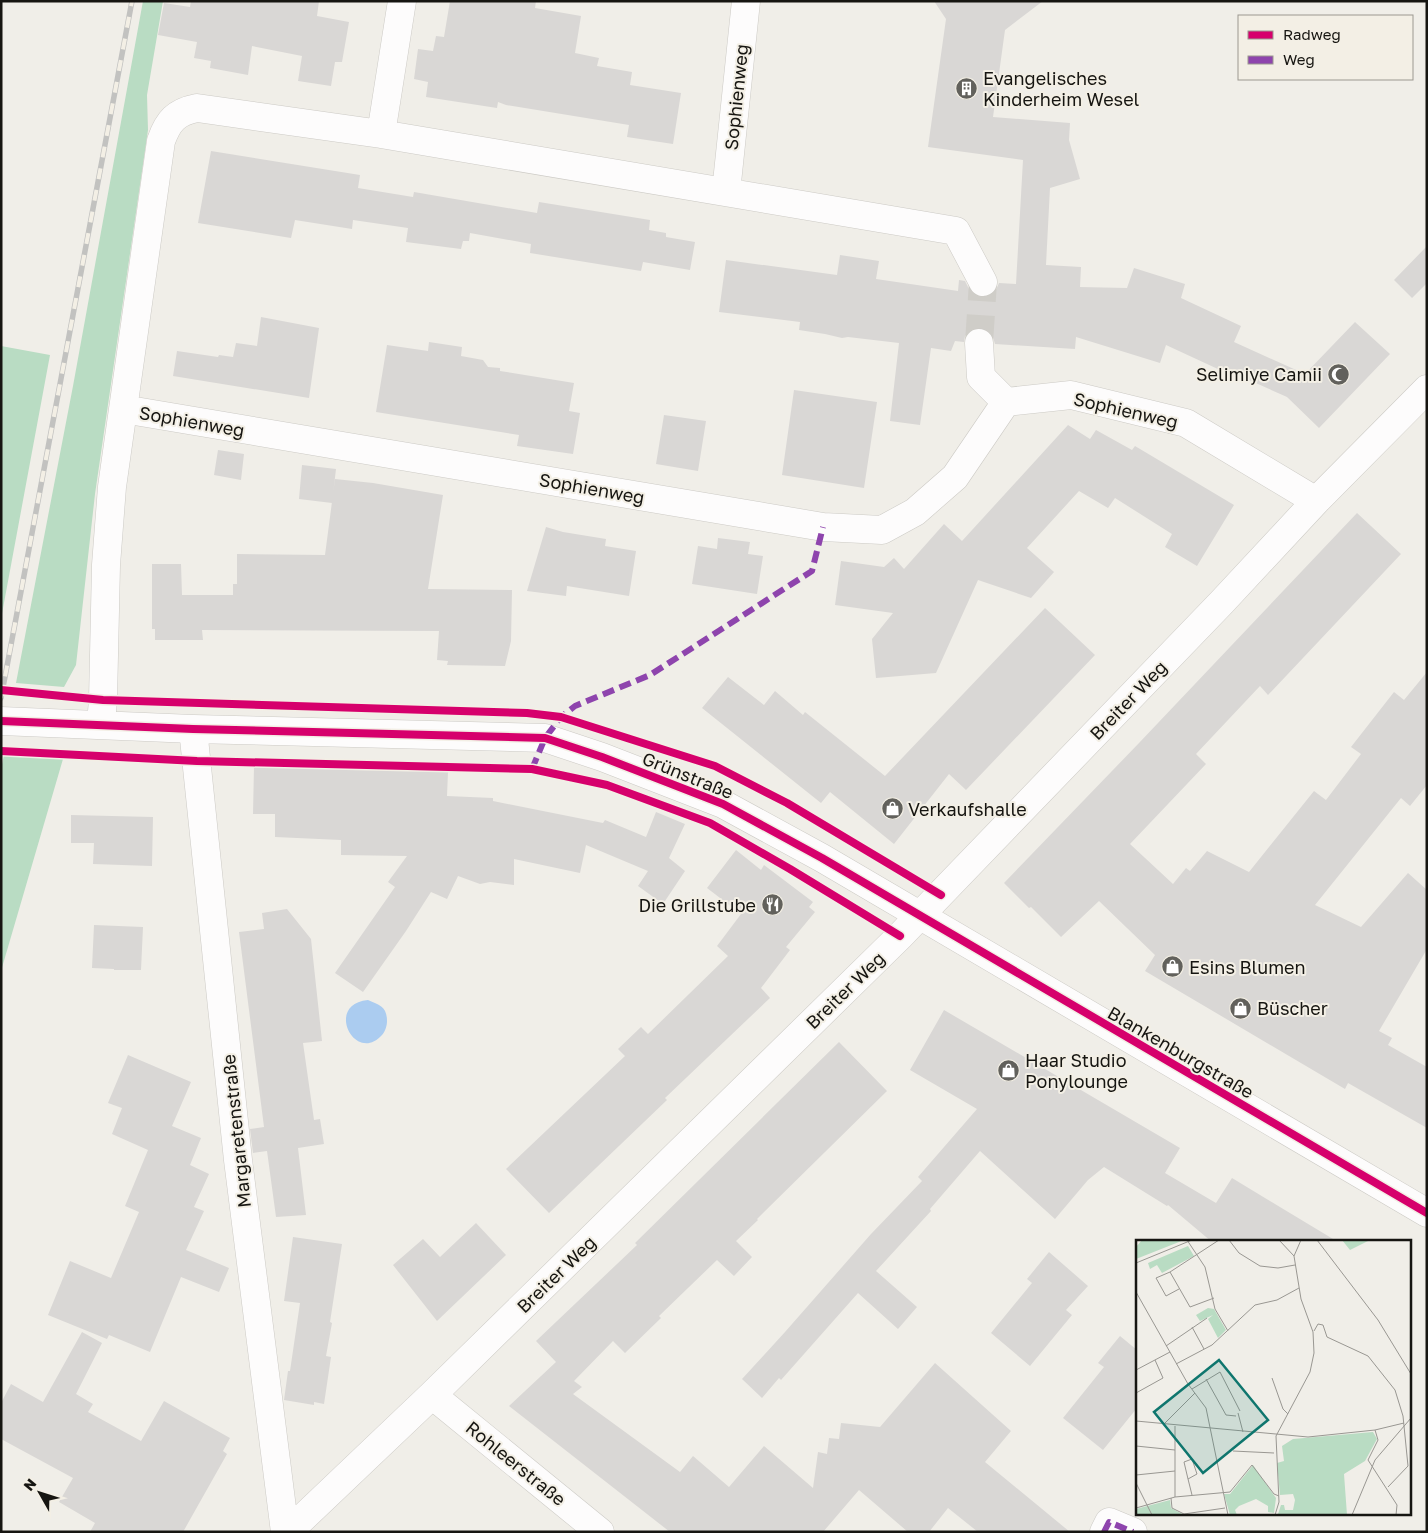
<svg xmlns="http://www.w3.org/2000/svg" width="1428" height="1533" font-family="'Golos Text',sans-serif">
  <style>
    .green { fill: #b9dcc3 }
    .water { fill: #abccf0 }
    .building { fill: #d9d7d5 }
    .lines { fill: none; stroke-linecap: round; stroke-linejoin: round }
    .minor-tunnel { stroke: #cfcdc8; stroke-width: 28; stroke-dasharray: 28 14; stroke-linecap: butt }
    .minor-casing { stroke: #cccac5; stroke-width: 29 }
    .minor { stroke: #fdfcfc; stroke-width: 28 }
    .rail-casing { stroke: #c2c2c0; stroke-width: 5.5 }
    .rail { stroke: #f3efe5; stroke-width: 4; stroke-dasharray: 11; stroke-linecap: butt }
    .quiet { stroke: #8e44ad; stroke-width: 6; stroke-dasharray: 12 6; stroke-linecap: butt }
    .cycleway-casing { stroke: #f3efe5; stroke-width: 11 }
    .cycleway { stroke: #d6006c; stroke-width: 8 }
    .labels { text-anchor: middle; dominant-baseline: central; stroke-width: 4; stroke-linejoin: round; paint-order: stroke }
    .poi-label { font-size: 18px; fill: #161511; stroke: #f3efe5; text-anchor: start }
    .street-label { font-size: 18px; fill: #161511; stroke: #f3efe5 }
    .inset-road { fill: none; stroke: #999792; stroke-width: 1 }
    .view { fill: #0f766e; fill-opacity: 0.15; stroke: #0f766e; stroke-width: 2.5 }
    .inset-edge { fill: none; stroke: #161511; stroke-width: 2.5 }
  </style>
  <rect width="100%" height="100%" fill="#f0eee8"/>
  <!-- green -->
  <path class="green" d="M143,1h20l-16,94 1,35 -53,364 -19,171 -12,22 -48,-4 57,-297z
    M1,346l49,9 -49,264z
    M4,755l59,4 -62,212v-202z"/>
  <!-- water -->
  <path class="water" d="M368,1000c12,5 19,7 19,21 0,5 -2,11 -5,14 -27,30 -58,-31 -14,-35z"/>
  <!-- building -->
  <path class="building" d="M191,1h128l-2,15 32,6 -7,40h-7l-4,24 -33,-5 4,-25 -50,-10 -4,29 -38,-7 1,-7 -17,-3 3,-16 -39,-7 6,-32 26,4z
    M450,1h86l-1,7 46,8 -6,37 24,5 -2,8 35,6 -2,13 51,8 -8,51 -46,-7 2,-12 -123,-20 -8,-3 -1,6 -71,-11 2,-15 -14,-3 4,-30 15,2 3,-15 8,1z
    M934,1h109l-38,29 -12,87 77,6 -1,17 11,39 -30,9 -4,77 35,2 -1,20 47,1 7,-20 51,16 -4,14 60,28 -7,16 71,32 50,-52 35,32 -71,74 -32,-31 -65,-29 -2,2 -54,-25 -6,18 -84,-26 -1,12 -80,-5 -3,-10 -6,-5 -8,-1 -8,2 -5,6 -1,6 -9,-1 -4,10 -20,-3 -11,77 -30,-4 9,-78 -51,-6 -6,1 -17,-4 -26,-4 1,-8 -81,-10 7,-52 111,15 3,-20 39,6 -3,18 82,12 1,-11 6,1 4,8 5,6 8,3 9,-2 5,-6 3,-7 17,1 7,-124 -95,-13 18,-128z
    M211,151l149,24 -2,13 55,9 1,-5 123,21 2,-11 111,18 -1,10 17,3v4l29,5 -5,28 -47,-8 -2,9 -111,-18 1,-9 -61,-11 -1,8h-6l-2,8 -55,-7 2,-14 -55,-8 -1,9 -57,-9 -4,18 -93,-15z
    M1427,246v37l-15,15 -18,-18z
    M261,317l58,11 -10,70 -136,-22 4,-25 41,6 1,-2 14,2 3,-14 21,3z
    M429,342l33,5 -1,9 22,4 5,7 12,1v3l74,12 -5,28 11,2 -7,41 -56,-8 2,-11 -143,-23 11,-67 41,6z
    M794,390l83,12 -13,86 -82,-13z
    M664,415l42,6 -8,50 -42,-7z
    M1068,425l22,14 6,-9 36,20 3,-4 99,59 -37,61 -32,-19 7,-13 -57,-36 -7,10 -29,-17 -52,57 27,24 -23,26 -53,-18 -42,93 -60,5 -4,-39 21,-26 -58,-8 6,-44 43,6 10,-9 10,11 40,-45 18,17z
    M218,450l26,4 -3,26 -27,-5z
    M302,465l34,4 -4,34 -33,-4z
    M335,479l38,4 70,12 -15,94 84,1 -1,51 -6,25 -58,-1 1,-4 -11,-1 2,-29 -237,-1 1,10h-48v-11h-3v-65h29l1,31h51v-11h4v-30l88,1z
    M1357,513l44,41 -133,141 -8,-9 -64,68 10,10 -76,80 43,40 13,-16 4,3 17,-20 42,21 65,-81 12,9 35,-46 -10,-7 43,-55 10,8 23,-28v113l-17,21 -9,-8 -86,107 46,22 47,-54 19,17v59l-48,82 13,7 -4,7 39,22v61l-79,-45 -3,6 -200,-118 10,-16 -56,-54 -38,36 -30,-30 -2,1 -25,-25 135,-140z
    M546,527l17,5 43,7 -1,7 31,5 -7,45 -62,-10 -1,10 -39,-5z
    M718,538l32,4 -2,12 15,2 -6,38 -65,-10 6,-38 19,3z
    M1045,608l50,47 -129,135 -17,-16 -55,70 -64,-52 -9,11 -119,-95 26,-31 36,28 11,-14 28,24 2,-3 80,64z
    M254,766l194,6 -1,24 46,2v3l110,22 2,-3 41,17 10,-25 29,12 -16,34 16,13 -22,33 -25,-18 10,-15 -62,-26 -6,28 -66,-14v26l-24,-3 -10,2 -22,-8 -11,23 -16,-7 -25,39 -43,61 -28,-19 60,-86 -7,-5 19,-26 -66,-1v-15l-66,-3v-23h-22z
    M71,815l82,2 -1,49 -59,-2 1,-21h-23z
    M736,850l25,20 3,-5 49,37 -4,5 6,5 -29,35 4,3 -29,38 9,10 -105,100 2,2 -118,113 -43,-44 119,-113 -7,-7 23,-22 7,7 80,-78 -11,-10 24,-32 -34,-26z
    M287,909l24,30 11,102 -19,2 11,77 6,-1 4,25 -26,4 8,67 -30,2 -9,-66 -14,2 -3,-24 14,-2 -25,-195 25,-3 -2,-16z
    M94,925l49,2 -2,43h-27v-1l-22,-1z
    M944,1010l236,138 -15,25 51,30 16,-25 106,64h-126l-44,-37 -1,1 -63,-39 -16,13 -33,39 -75,-68 -50,58 1,2 -55,60 41,36 -19,22 -40,-36 -77,87 -2,-2 -17,20 -20,-19 43,-47 86,-98 51,-53 -4,-4 59,-68 -67,-39z
    M839,1042l48,49 -130,128 1,1 -22,21 16,16 -18,19 -17,-16 -58,56 2,2 -36,35 -12,-12 -39,40 8,6 -9,7 107,78 13,-16 36,31 35,-41 49,42 5,-36 9,2 2,-16 10,1 2,-16 39,4 55,-64 76,68 -26,31 85,70h-92l-30,-24 -19,24h-21l-49,-42 -36,42h-153l-161,-126 47,-44 -20,-21 101,-96 -2,-2z
    M128,1055l63,27 -19,44 29,12 -11,27 19,9 -15,33 10,4 -18,39 43,18 -10,24 -38,-15 -31,75 -41,-17 -2,4 -59,-24 22,-54 41,17 28,-66 -14,-6 23,-56 -36,-16 10,-26 -14,-5z
    M476,1223l30,32 -69,66 -44,-56 30,-26 17,18z
    M293,1237l49,7 -12,78 2,1 -6,33 5,1 -7,47 -10,-2v3l-30,-5 4,-29h2l10,-68 -16,-2z
    M1049,1252l39,34 -22,24 6,5 -42,51 -39,-33 41,-50 -5,-4z
    M82,1332l20,11 -26,51 17,10 -5,8 53,29 23,-40 66,37 -7,13 4,3 -44,78h-93l5,-9 -36,-21 14,-24 -72,-39v-36l10,-19 32,18z
    M1120,1336l17,14v58l-34,42 -40,-32 41,-51 -6,-4z"/>
  <g class="lines">
    <!-- minor-tunnel -->
    <path class="minor-tunnel" d="M979,343l4,-61"/>
    <defs>
      <path id="minor" d="M381,134l21,-133
        M726,192l20,-191
        M979,343l2,34 25,25 65,-7 115,28 130,78
        M123,409l700,118 59,3 33,-18 40,-35 51,-75
        M1,721l192,8 352,9 57,19 121,47 99,54 605,355
        M101,724l2,-24 3,-135 6,-78 49,-346c7,-20 15,-29 36,-33l184,26 575,97 27,51
        M193,729l45,431 47,372
        M432,1395l168,137
        M288,1532l144,-137 468,-459 322,-334 94,-101 111,-112
        M1104,1532l5,-10 24,10"/>
    </defs>
    <!-- minor casing -->
    <use href="#minor" class="minor-casing"/>
    <!-- minor -->
    <use href="#minor" class="minor"/>
    <defs>
      <path id="rail" d="M1,698l131,-697"/>
    </defs>
    <!-- rail casing -->
    <use href="#rail" class="rail-casing"/>
    <!-- rail -->
    <use href="#rail" class="rail"/>
    <!-- quiet -->
    <path class="quiet" d="M532,769l13,-31 16,-21 14,-11 75,-31 162,-104 11,-44
      M1104,1532l5,-10 24,10"/>
    <defs>
      <path id="cycleway" d="M1,690l102,10 424,13 34,4 154,49 72,37 154,92
        M1,721l192,8 352,9 57,19 121,47 99,54 605,355
        M1,751l196,10 335,8 75,16 103,38 80,46 110,67"/>
    </defs>
    <!-- cycleway casing -->
    <use href="#cycleway" class="cycleway-casing"/>
    <!-- cycleway -->
    <use href="#cycleway" class="cycleway"/>
  </g>
  <!-- icons -->
  <defs>
    <symbol id="building-disc" viewBox="-11 -11 22 22"><circle r="9.5" fill="#62615c" stroke="#f3efe5"/><path d="M-4-6H4V6H1V3H-1V6H-4ZM-2.5-4.3h1.7v1.8h-1.7ZM.8-4.3h1.7v1.8H.8ZM-2.5-1h1.7V.8h-1.7ZM.8-1h1.7V.8H.8Z" fill="#fff"/></symbol>
    <symbol id="mosque-disc" viewBox="-11 -11 22 22"><circle r="9.5" fill="#62615c" stroke="#f3efe5"/><path d="M3.5-4.9A6 6 0 1 0 3.5 4.9A5 5 0 1 1 3.5-4.9Z" fill="#fff"/></symbol>
    <symbol id="shop-disc" viewBox="-11 -11 22 22"><circle r="9.5" fill="#62615c" stroke="#f3efe5"/><path d="M-5-2.5h2.3a2.7 3.5 0 0 1 5.4 0H5L5.5 6h-11ZM-1.5-2.5h3a1.5 2.3 0 0 0-3 0Z" fill="#fff"/></symbol>
    <symbol id="restaurant-disc" viewBox="-11 -11 22 22"><circle r="9.5" fill="#62615c" stroke="#f3efe5"/><path d="M-5-6h1v4h1v-4h1v4h1v-4h1v5L-1.5 .5V6h-2V.5L-5-1ZM5-6V6H3V1.5H1.5Q1.5-4 5-6Z" fill="#fff"/></symbol>
  </defs>
  <g fill-rule="evenodd">
    <use href="#building-disc" x="954" y="76" width="25" height="25"/>
    <use href="#mosque-disc" x="1326" y="362" width="25" height="25"/>
    <use href="#shop-disc" x="880" y="796" width="25" height="25"/>
    <use href="#restaurant-disc" x="760" y="892" width="25" height="25"/>
    <use href="#shop-disc" x="1160" y="954" width="25" height="25"/>
    <use href="#shop-disc" x="1228" y="996" width="25" height="25"/>
    <use href="#shop-disc" x="996" y="1058" width="25" height="25"/>
  </g>
  <g class="labels">
    <!-- poi labels -->
    <g class="poi-label">
      <text x="983" y="78">Evangelisches<tspan x="983" dy="21">Kinderheim Wesel</tspan></text>
      <text x="1322" y="374" text-anchor="end">Selimiye Camii</text>
      <text x="908" y="809">Verkaufshalle</text>
      <text x="756" y="905" text-anchor="end">Die Grillstube</text>
      <text x="1189" y="967">Esins Blumen</text>
      <text x="1257" y="1008">Büscher</text>
      <text x="1025" y="1060">Haar Studio<tspan x="1025" dy="21">Ponylounge</tspan></text>
    </g>
    <!-- street labels -->
    <g class="street-label">
      <text transform="translate(736 97) rotate(-84)">Sophienweg</text>
      <text transform="translate(1126 410) rotate(13)">Sophienweg</text>
      <text transform="translate(192 421) rotate(10)">Sophienweg</text>
      <text transform="translate(592 488) rotate(10)">Sophienweg</text>
      <text transform="translate(1128 700) rotate(-46)">Breiter Weg</text>
      <text transform="translate(688 775) rotate(22)">Grünstraße</text>
      <text transform="translate(845 990) rotate(-44)">Breiter Weg</text>
      <text transform="translate(1181 1052) rotate(30)">Blankenburgstraße</text>
      <text transform="translate(236 1131) rotate(-96)">Margaretenstraße</text>
      <text transform="translate(556 1274) rotate(-44)">Breiter Weg</text>
      <text transform="translate(516 1463) rotate(39)">Rohleerstraße</text>
    </g>
  </g>
  <!-- overview -->
  <g transform="translate(1136 1240)">
    <rect width="275" height="275" fill="#f0eee8"/>
    <path d="M6,0h42l-48,19v-12zM206,0h28l-20,10zM52,6l6,10 -32,17 -5,-8 -7,4 -2,-6zM72,68l6,1 12,21 -8,8 -10,-19 5,-4 -13,6 -4,-6zM237,192l4,7 -12,22 -21,13 3,41 -69,-1 3,-9h3l1,5h8l2,-10 -2,-6 -13,1 -3,-32 7,-2 -2,-15 11,-7zM117,225l23,33 -2,15 -6,-1v-6l-12,-7 -17,7 -4,4 2,5h-7l-6,-21h6zM34,260l1,8 13,7h-48v-6z" fill="#b9dcc3"/>
    <path class="inset-road" d="M51,0l18,27 10,42 13,22M93,0l10,13 21,13 18,2 17,-3M143,0l15,16M181,0l61,80 33,54M0,23l56,-23M34,32l49,-32M43,49l-13,7 -10,-18 14,-6 20,35 24,-9M0,52l52,92 18,24 22,107M56,87l12,22M178,91l4,-7 5,1 4,12 41,19 27,34 8,26 5,50 -20,21M30,106l41,-28M40,124l36,-19 43,-40 22,-5 22,-12M0,130l34,-18M136,138l11,31 5,5M70,139l20,36 10,1M56,149l28,-17 20,39M0,153l27,-15 -8,-18M102,173l5,19M0,181l172,16 67,-7 3,10 -10,20 29,45 -1,10M28,184l31,-31M39,186v71M239,190l29,-7M0,206l39,4M97,211l41,2M0,235l39,-4M52,239l-4,-17 8,-3 5,15 -9,5 4,16M0,243l16,32M35,258l1,10 12,6 41,-6M0,268l39,-11 55,-5 22,-27 22,29 5,2M112,275h24M139,275l4,-13 -3,-66 34,-64 4,-19 -1,-21 -12,-33 -7,-43 7,-16M216,275l23,-55 36,-42"/>
    <path class="view" d="M83,120l49,60 -65,53 -49,-61z"/>
    <rect width="275" height="275" class="inset-edge"/>
  </g>
  <!-- border -->
  <rect width="1428" height="1533" fill="none" stroke="#161511" stroke-width="5"/>
  <!-- legend -->
  <rect x="1238" y="15" width="175" height="65" fill="#f3efe5" stroke="#9b9890"/>
  <rect x="1248" y="31" width="25" height="8" fill="#d6006c" stroke="#9b9890"/>
  <text x="1283" y="40" font-size="15" fill="#161511">Radweg</text>
  <rect x="1248" y="56" width="25" height="8" fill="#8e44ad" stroke="#9b9890"/>
  <text x="1283" y="65" font-size="15" fill="#161511">Weg</text>
  <!-- north arrow -->
  <g transform="translate(40 1493) rotate(309)" stroke="#f3efe5" stroke-width="4" paint-order="stroke">
  <path d="M0-4L9 19L0 12L-9 19Z" fill="#161511"/>
  <text y="-8" font-size="14" font-weight="bold" text-anchor="middle" fill="#161511">N</text>
  </g>
</svg>
